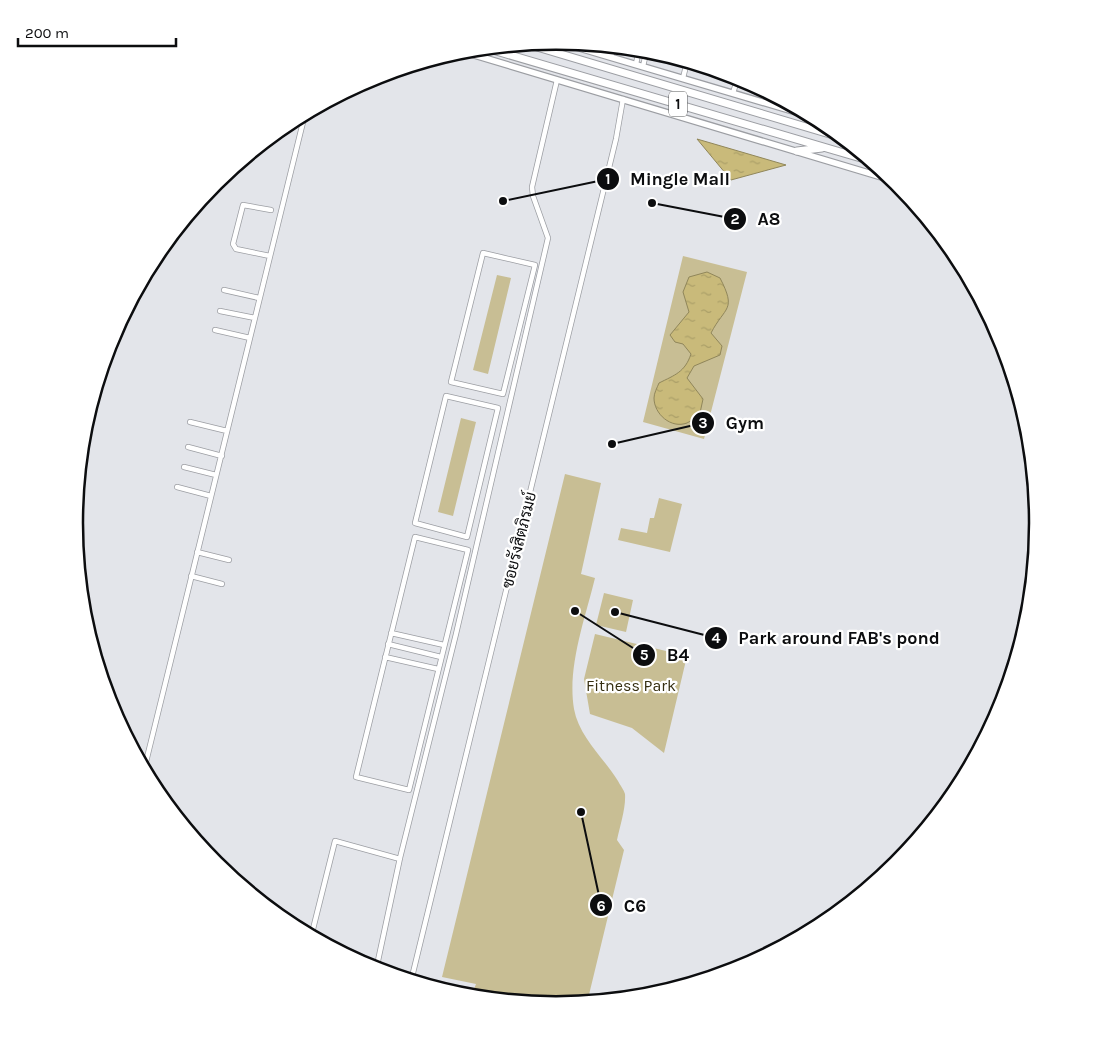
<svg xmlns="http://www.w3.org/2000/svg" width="1113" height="1047" font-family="Karla,Sarabun,sans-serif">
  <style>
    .park { fill: #c8be94 }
    .water { fill: url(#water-ripples); stroke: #90865a }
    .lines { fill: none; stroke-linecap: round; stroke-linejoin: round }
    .minor-casing { stroke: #9c9ea3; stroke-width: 6 }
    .secondary-casing { stroke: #9c9ea3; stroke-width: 8 }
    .trunk-casing { stroke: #9c9ea3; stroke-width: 9 }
    .minor { stroke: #fff; stroke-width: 4.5 }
    .secondary { stroke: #fff; stroke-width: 5.5 }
    .trunk { stroke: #fff; stroke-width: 7 }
    .labels { text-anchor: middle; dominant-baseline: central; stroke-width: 4.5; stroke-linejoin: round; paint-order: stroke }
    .shield { fill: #fff; stroke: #555657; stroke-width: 1 }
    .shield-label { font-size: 15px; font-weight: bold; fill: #0c0d0f }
    .street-label { font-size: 16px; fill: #0c0d0f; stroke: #fff }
    .park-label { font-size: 16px; fill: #352e11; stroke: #fff }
    .rim { fill: none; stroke: #0c0d0f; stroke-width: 2.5 }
    .leader { fill: none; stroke: #0c0d0f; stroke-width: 2 }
    .callout-dot { fill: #0c0d0f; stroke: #fff; stroke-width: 2 }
    .mark-label { font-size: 15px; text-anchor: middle; font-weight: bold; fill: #fff }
    .callout-label { font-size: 18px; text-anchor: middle; font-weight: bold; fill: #0c0d0f; stroke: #fff; stroke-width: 4.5; stroke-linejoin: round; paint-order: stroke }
  </style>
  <defs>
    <pattern id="water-ripples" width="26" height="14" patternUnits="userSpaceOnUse" patternTransform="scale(1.25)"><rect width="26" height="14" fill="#c9ba7a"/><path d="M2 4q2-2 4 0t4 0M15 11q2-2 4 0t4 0" fill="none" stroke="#ab9f68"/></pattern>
  </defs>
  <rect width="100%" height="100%" fill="#e3e5ea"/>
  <!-- park -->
  <path class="park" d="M683,256l64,16 -43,167 -61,-17z
    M497,275l14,3 -23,96 -15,-4z
    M461,418l15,4 -23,94 -15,-4z
    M565,474l36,9 -20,91 14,4c-10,41 -28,89 -21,131 5,28 30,49 44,72 2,4 6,9 7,13 1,14 -5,32 -8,46l7,10 -37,153 -31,3 -85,-9 5,-13 -34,-7z
    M659,498l23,6 -12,48 -52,-12 3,-12 26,5 3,-15h4z
    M604,593l29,7 -7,32 -30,-7z
    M595,634l92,22 -23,97 -32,-25 -42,-14 -6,-35z"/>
  <!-- water -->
  <path class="water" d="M697,139l89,26 -55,15z
    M707,272l13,6c17,33 5,28 -9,55l11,13 -2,9 -26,11 -7,12 16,21 -3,14c-4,3 -8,8 -13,10 -16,6 -33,-9 -33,-25 0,-5 3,-10 5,-15 16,-8 26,-11 32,-29l-8,-10 -8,-2 -5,-7 19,-23 -6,-20 6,-15z"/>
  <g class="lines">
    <defs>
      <path id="minor" d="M611,57l2,-10
        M636,64l3,-15
        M643,66l4,-16
        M683,78l4,-16
        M733,93l5,-16
        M768,103l2,-9
        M786,108l1,-5
        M483,253l52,12 -32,129 -52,-12z
        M270,256l-34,-7 -3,-5 10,-39 28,5
        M224,290l35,8
        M220,311l35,7
        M215,330l35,8
        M446,396l52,12 -31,129 -52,-14z
        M190,422l37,9
        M188,447l34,9
        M184,467l32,8
        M177,487l34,9
        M415,537l53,13 -59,240 -53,-13z
        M197,552l32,8
        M191,576l31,8
        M391,633l53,12
        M388,644l53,13
        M385,657l53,12
        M144,770l161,-656
        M311,937l24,-96 65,18
        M376,970l24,-112 56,-224 92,-396 -15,-42 -1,-9 25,-107
        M411,981l205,-842 7,-40"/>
      <path id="secondary" d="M556,41l257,76
        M461,51l434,130"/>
      <path id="trunk" d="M527,44l316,94
        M486,48l385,113
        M797,151l25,-3"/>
    </defs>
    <!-- minor casing -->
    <use href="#minor" class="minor-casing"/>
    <!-- secondary casing -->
    <use href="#secondary" class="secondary-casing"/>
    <!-- trunk casing -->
    <use href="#trunk" class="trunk-casing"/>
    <!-- minor -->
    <use href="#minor" class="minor"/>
    <!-- secondary -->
    <use href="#secondary" class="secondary"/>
    <!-- trunk -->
    <use href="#trunk" class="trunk"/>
  </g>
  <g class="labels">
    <!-- shield labels -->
    <rect class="shield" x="669" y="91.5" width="18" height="25" rx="4"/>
    <g class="shield-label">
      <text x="678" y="104">1</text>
    </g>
    <!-- street labels -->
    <g class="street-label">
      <text transform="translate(519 540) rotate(-76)">ซอยรังสิตภิรมย์</text>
    </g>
    <!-- park labels -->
    <g class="park-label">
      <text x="631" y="685">Fitness Park</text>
    </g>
  </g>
  <!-- crop -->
  <path d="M0 0H1113V1047H0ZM83 523a473 473 0 1 1 946 0a473 473 0 1 1-946 0Z" fill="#fff" fill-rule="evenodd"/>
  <path class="rim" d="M83 523a473 473 0 1 1 946 0a473 473 0 1 1-946 0Z"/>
  <!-- callouts -->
  <path class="leader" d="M503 201L608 179M652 203L735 219M612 444L703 423M615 612L716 638M575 611L644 655M581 812L601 905"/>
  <g class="callout-dot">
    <circle cx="503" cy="201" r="5"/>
    <circle cx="652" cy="203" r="5"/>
    <circle cx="612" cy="444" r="5"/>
    <circle cx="615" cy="612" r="5"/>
    <circle cx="575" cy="611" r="5"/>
    <circle cx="581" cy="812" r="5"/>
    <circle cx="608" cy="179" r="12"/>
    <circle cx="735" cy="219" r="12"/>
    <circle cx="703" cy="423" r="12"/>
    <circle cx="716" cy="638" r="12"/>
    <circle cx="644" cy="655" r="12"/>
    <circle cx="601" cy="905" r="12"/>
  </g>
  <g class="mark-label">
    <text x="608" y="184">1</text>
    <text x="735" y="224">2</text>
    <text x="703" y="428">3</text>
    <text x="716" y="643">4</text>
    <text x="644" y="660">5</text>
    <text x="601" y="911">6</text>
  </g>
  <g class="callout-label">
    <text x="680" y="185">Mingle Mall</text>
    <text x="769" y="225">A8</text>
    <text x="745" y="429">Gym</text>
    <text x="839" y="644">Park around FAB's pond</text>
    <text x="678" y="661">B4</text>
    <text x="635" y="912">C6</text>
  </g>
  <!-- scale -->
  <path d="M18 38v8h158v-8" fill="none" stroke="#0c0d0f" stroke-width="2.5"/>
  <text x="25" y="38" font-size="15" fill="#0c0d0f" stroke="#ffffff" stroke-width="4" paint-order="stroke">200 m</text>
</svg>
